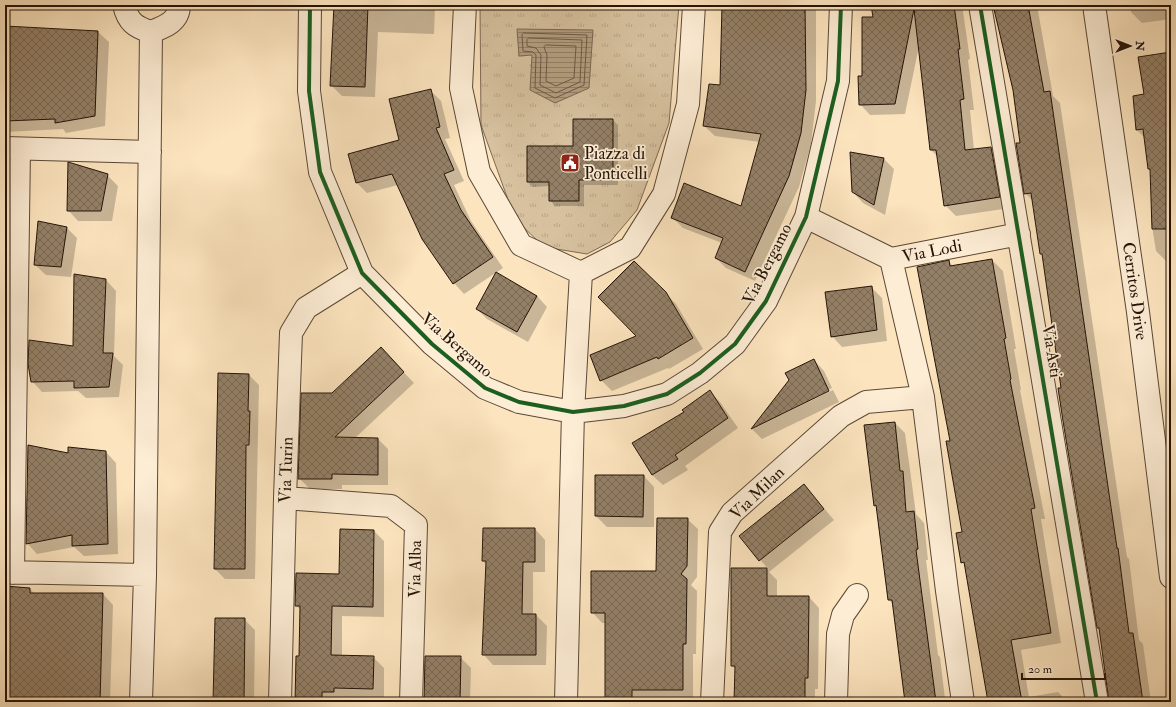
<svg xmlns="http://www.w3.org/2000/svg" width="1176" height="707" font-family="'IM FELL Double Pica',serif">
  <style>
    .grass { fill: url(#grass-tufts); stroke: #7e6a54 }
    .water { fill: url(#water-rules); stroke: #7a6650 }
    .shadow { fill: #0003 }
    .lines { fill: none; stroke-linecap: round; stroke-linejoin: round }
    .shore { stroke: #6c5844; stroke-width: 1 }
    .building { fill: url(#building-cross-hatch); stroke: #241408 }
    .minor-casing { stroke: #5a4836; stroke-width: 24 }
    .minor { stroke: #fdedd5; stroke-width: 22 }
    .cycleway-casing { stroke: #fdedd5; stroke-width: 6 }
    .cycleway { stroke: #1b5e20; stroke-width: 4 }
    .labels { text-anchor: middle; dominant-baseline: central; stroke-width: 3.5; stroke-linejoin: round; paint-order: stroke }
    .poi-label { font-size: 17px; fill: #241408; stroke: #fdedd5; text-anchor: start }
    .street-label { font-size: 17px; fill: #241408; stroke: #fdedd5 }
  </style>
  <defs>
    <pattern id="grass-tufts" width="24" height="20" patternUnits="userSpaceOnUse"><rect width="24" height="20" fill="#d7c19f"/><path d="M3 7l-1-3M5 7V3M7 7l1-3M15 17l-1-3M17 17v-4M19 17l1-3" fill="none" stroke="#b8a587"/></pattern>
    <pattern id="water-rules" width="6" height="5" patternUnits="userSpaceOnUse"><rect width="6" height="5" fill="#b39d80"/><path d="M0 2.5h6" fill="none" stroke="#917f67"/></pattern>
    <pattern id="building-cross-hatch" width="8" height="8" patternUnits="userSpaceOnUse"><rect width="8" height="8" fill="#948067"/><path d="M0 0l8 8M0 8l8-8" fill="none" stroke="#796853"/></pattern>
  </defs>
  <rect width="100%" height="100%" fill="#fce4be"/>
  <filter id="stains"><feTurbulence type="fractalNoise" baseFrequency=".005" numOctaves="4"/><feColorMatrix values="0 0 0 0 .2 0 0 0 0 .09 0 0 0 0 .02 0 0 0 .5 -.17"/></filter>
  <radialGradient id="worn" r=".72"><stop offset=".6" stop-color="#630" stop-opacity="0"/><stop offset="1" stop-color="#630" stop-opacity=".3"/></radialGradient>
  <!-- grass -->
  <path class="grass" d="M480,5h199l-10,118 -32,87 -27,32 -23,12 -43,-7 -29,-28 -34,-94z"/>
  <!-- water -->
  <path class="water" d="M517,29l76,1 -4,58 -34,15 -25,-13 2,-35 -13,1z"/>
  <!-- shadow -->
  <path class="shadow" d="M336,5h99l-1,29 -56,-2 -3,65 -33,-1 -10,-10z
    M723,5h93v96l-5,43 -12,43 -44,94 -29,-13 -10,-10 6,-15 -39,-15 -11,-11 70,-10 18,-65 -45,-6 -11,-10 17,-40z
    M872,5h90l8,54 -2,1 6,50h-4l4,40 17,-2 10,10 9,50 -54,8 -11,-11 -7,-48 -7,-7 -12,-104 -14,68 -35,1 -10,-11 3,-27 11,-59z
    M994,5h43l16,91 7,7 67,454 2,2 10,81 4,4 8,58h-42l-9,-72 -2,-2 -50,-340 -15,-87 -8,-8 -11,-103z
    M1130,5h41v14l-29,4 -11,-11z
    M5,27l93,5 11,10 -4,84 -39,7 -3,-4 -58,3z
    M1171,53v208h-5l-10,-10 -5,-31h2l-2,-49 -2,-3 -4,-30 -8,-8 8,-35z
    M431,91l10,10 9,37 -5,1 19,42 -10,4 17,36 32,47 -39,26 -10,-11 -56,-98 -31,8 -10,-10 -7,-29 51,-13z
    M613,120l5,5v60h-34v21h-29l-5,-6v-14l-17,1 -5,-5z
    M884,159l10,10 -9,46 -22,-12 -10,-11z
    M107,175l11,11 -6,35h-34l-10,-11z
    M39,222l28,6 10,10 -6,39 -25,-2 -11,-10z
    M992,260l11,11 13,78h-2l7,41h-1l25,129h-4l20,124 -40,7 8,47 29,-5 10,10h-83l4,-2 -24,-135 -3,-3 1,-29 -12,-92 -33,-174 31,-5 5,5z
    M634,262l42,42 27,45 -34,20 -1,-1 -56,23 -11,-11 37,-44z
    M496,274l41,22 10,11 -19,35 -41,-23 -10,-10z
    M106,280l10,11 -2,65 9,9 -4,32 -33,1 -8,-7 -36,1 -10,-11 42,-34z
    M871,287l11,11 5,43 -45,6 -10,-11z
    M391,359l23,24 -59,55 23,1 10,10v36h-46v4h-32l-11,-11 33,-84z
    M814,360l10,11 8,17 -51,25v2l52,-25 6,12 -77,37 -10,-10 38,-49z
    M248,374l11,11 -4,194h-30l-10,-10z
    M710,392l10,10 18,26 -53,38 3,4 -25,15 -11,-10 -18,-31 51,-32z
    M895,423l10,10 11,81 8,9 4,37h-2l12,95 2,2 5,42 3,3h-40l-15,-98 -4,-4 -12,-92 -2,-3z
    M106,452l10,11 2,91 -34,2 -10,-9 -37,7 -10,-11 42,-89z
    M644,476l10,11v40h-47l-11,-11z
    M804,485l30,35 -65,52 8,8v17h32l10,11 -1,81h-3v13h-80l1,-32 -4,-4v-97l37,1 -29,-34z
    M687,519l11,10 -1,48 -6,8 6,6 -1,63h-3v46l-90,2 3,-1v-78h-4l-10,-11 65,-40z
    M535,529l10,11v32h-12v43h3l11,11 -1,39h-53l-10,-11 3,-90 -3,-3z
    M374,531l10,10v76l-42,-1v40l31,1 11,11v31l-40,-1v4h-37l-7,-45 1,-47 -5,-4 44,-31z
    M30,589l5,5h68l10,11 -3,97h-105v-104z
    M244,619l11,11 -1,72h-40z
    M460,657l11,11 -1,34h-45z"/>
  <g class="lines">
    <!-- shore -->
    <path class="shore" d="M524,33l63,2 -3,50 -29,13 -20,-10 1,-33 -3,-3 -10,-1 -1,-16z
      M529,38l53,2 -2,42 -24,11 -16,-8 1,-30 -5,-7 -9,-2v-6z
      M546,45l30,1 -2,32 -18,8 -10,-5 1,-26 -3,-8z"/>
  </g>
  <!-- building -->
  <path class="building" d="M334,5h34l-3,82 -35,-1z
    M722,5h83l1,85 -5,43 -12,43 -44,96 -30,-14 8,-20 -52,-20 13,-35 57,23 20,-72 -58,-8 6,-42 11,1z
    M871,5h83l6,44h-2l6,50 -4,1 5,50 26,-3 9,50 -56,9 -8,-56h-6l-16,-141 -19,95 -36,1 -1,-29h4v-59h11z
    M993,5h35l16,87 6,-1 67,457h1l11,85h4l10,69h-34l-10,-74h-2l-34,-207 -5,-33h3l-19,-134h-2l-9,-61 -7,1 -8,-51h4l-7,-53z
    M5,26l93,5 -3,85 -40,7v-4l-50,2z
    M1171,52v177h-19l-2,-60h-2l-5,-40 -7,1 -3,-34 11,-2 -6,-37z
    M431,89l9,38 -4,1 18,42 -10,4 17,36 32,47 -40,27 -31,-45 -30,-65 -36,9 -8,-29 51,-14 -10,-41z
    M573,119h40v61h-34v21h-30v-19h-22v-36h46z
    M850,152l34,6 -10,47 -22,-13z
    M68,162l40,12 -7,37h-34z
    M38,221l29,6 -6,40 -27,-2z
    M992,259l14,79 -2,1 7,40 -1,1 25,128 -4,1 20,124 -40,7 11,62h-34l-24,-140 -3,1 -5,-30 6,-1 -16,-91h4l-33,-174 32,-7 1,6z
    M634,261l32,31 27,46 -35,21 -1,-2 -57,24 -10,-26 46,-19 -38,-39z
    M496,272l41,24 -20,36 -41,-23z
    M74,274l32,5 -3,74h10l-4,34 -35,1v-7l-43,1 -3,-18 1,-24 44,6z
    M872,286l5,44 -46,7 -6,-45z
    M381,347l23,25 -69,65 43,1v37l-46,-1v5h-34l3,-86h31z
    M814,359l15,32 -78,38 38,-49 -4,-7z
    M218,373l31,1 -1,37h2l-1,34h-3l-1,124h-31z
    M710,390l18,28 -53,37 3,4 -26,16 -20,-32 52,-31 -2,-2z
    M895,422l5,49h3l3,41 8,-1 4,38 -2,1 20,152h-31l-13,-102h-4l-12,-95 -2,1 -10,-81z
    M28,445l40,8v-6l38,4 2,93 -36,2v-11l-46,9z
    M595,475h49l-1,42 -48,-1z
    M804,484l20,25 -65,52 -20,-25z
    M657,518h31l-1,48 -6,8 6,5 -1,65h-3v46h-51v12h-27v-89h-14v-42h65z
    M483,528h52v34h-12l-1,52h14v41h-54l4,-94h-4z
    M340,529l34,1 -1,77 -41,-1 -1,49 43,1 -1,33 -39,-1v4h-12v10h-27l1,-46h3l1,-50h-5l1,-33 43,1z
    M731,568h36v28h42l-1,82h-3v24h-71l1,-36h-4z
    M5,586l25,2v5h73l-3,109 -46,-2 -49,2z
    M215,618h30l-1,84h-31z
    M425,656h36l-1,46h-36z"/>
  <g class="lines">
    <defs>
      <path id="minor" d="M124,5c4,17 11,22 27,27 13,-5 28,-10 28,-27
        M310,5l-1,86 11,81 42,101 70,71 53,44 34,14 54,10 51,-6 43,-12 33,-21 35,-29 31,-43 40,-84 32,-136 3,-76
        M465,5l-4,83 18,84 42,73 60,28 49,-25 34,-54 24,-90 6,-99
        M980,5l117,697
        M1094,5l44,307 33,265
        M5,148l145,4
        M806,217l85,42 128,-25
        M891,259l32,138 24,194 16,111
        M285,498l106,8 25,19 -5,177
        M5,572l140,3
        M13,573l6,-424
        M141,702l4,-127 6,-543
        M280,702l5,-204 6,-165 15,-25 56,-35
        M566,702l7,-290 8,-139
        M712,702l8,-170 12,-19 109,-97 25,-14 57,-5
        M836,702l2,-68 5,-19 14,-20"/>
    </defs>
    <!-- minor casing -->
    <use href="#minor" class="minor-casing"/>
    <!-- minor -->
    <use href="#minor" class="minor"/>
    <defs>
      <path id="cycleway" d="M310,5l-1,86 11,81 42,101 70,71 53,44 34,14 54,10 51,-6 43,-12 33,-21 35,-29 31,-43 40,-84 32,-136 3,-76
        M980,5l117,697"/>
    </defs>
    <!-- cycleway casing -->
    <use href="#cycleway" class="cycleway-casing"/>
    <!-- cycleway -->
    <use href="#cycleway" class="cycleway"/>
  </g>
  <!-- icons -->
  <defs>
    <symbol id="civic-square" viewBox="-11 -11 22 22"><rect x="-9" y="-9" width="18" height="18" rx="4" fill="#8f2418" stroke="#fdedd5"/><path d="M-.6-6.5H3V-4.5H.6V-3L4-1V1h2V6H-6V1h2V-1L-.6-3ZM-1.2 2.5V6h2.4V2.5Z" fill="#fff"/></symbol>
  </defs>
  <g fill-rule="evenodd">
    <use href="#civic-square" x="559" y="152" width="22" height="22"/>
  </g>
  <g class="labels">
    <!-- poi labels -->
    <g class="poi-label">
      <text x="584" y="153">Piazza di<tspan x="584" dy="20">Ponticelli</tspan></text>
    </g>
    <!-- street labels -->
    <g class="street-label">
      <text transform="translate(932 251) rotate(-11)">Via Lodi</text>
      <text transform="translate(767 264) rotate(-63)">Via Bergamo</text>
      <text transform="translate(1135 291) rotate(82)">Cerritos Drive</text>
      <text transform="translate(457 345) rotate(41)">Via Bergamo</text>
      <text transform="translate(1052 351) rotate(81)">Via Asti</text>
      <text transform="translate(286 470) rotate(-88)">Via Turin</text>
      <text transform="translate(757 493) rotate(-44)">Via Milan</text>
      <text transform="translate(415 569) rotate(-89)">Via Alba</text>
    </g>
  </g>
  <!-- margin -->
  <rect width="1176" height="707" fill="none" stroke="#fce4be" stroke-width="20"/>
  <rect x="6" y="6" width="1164" height="695" fill="none" stroke="#241408" stroke-width="2"/>
  <rect x="10" y="10" width="1156" height="687" fill="none" stroke="#241408"/>
  <!-- north arrow -->
  <g transform="translate(1130 46) rotate(90)" stroke="#fdedd5" stroke-width="3" paint-order="stroke">
  <path d="M0-3L7 15L0 10L-7 15Z" fill="#241408"/>
  <text y="-6" font-size="11" font-weight="bold" text-anchor="middle" fill="#241408">N</text>
  </g>
  <!-- scale -->
  <path d="M1022 673v6h83v-6" fill="none" stroke="#241408" stroke-width="2"/>
  <text x="1028" y="673" font-size="12" fill="#241408" stroke="#fdedd5" stroke-width="3" paint-order="stroke">20 m</text>
  <rect width="100%" height="100%" filter="url(#stains)"/>
  <rect width="100%" height="100%" fill="url(#worn)"/>
</svg>
